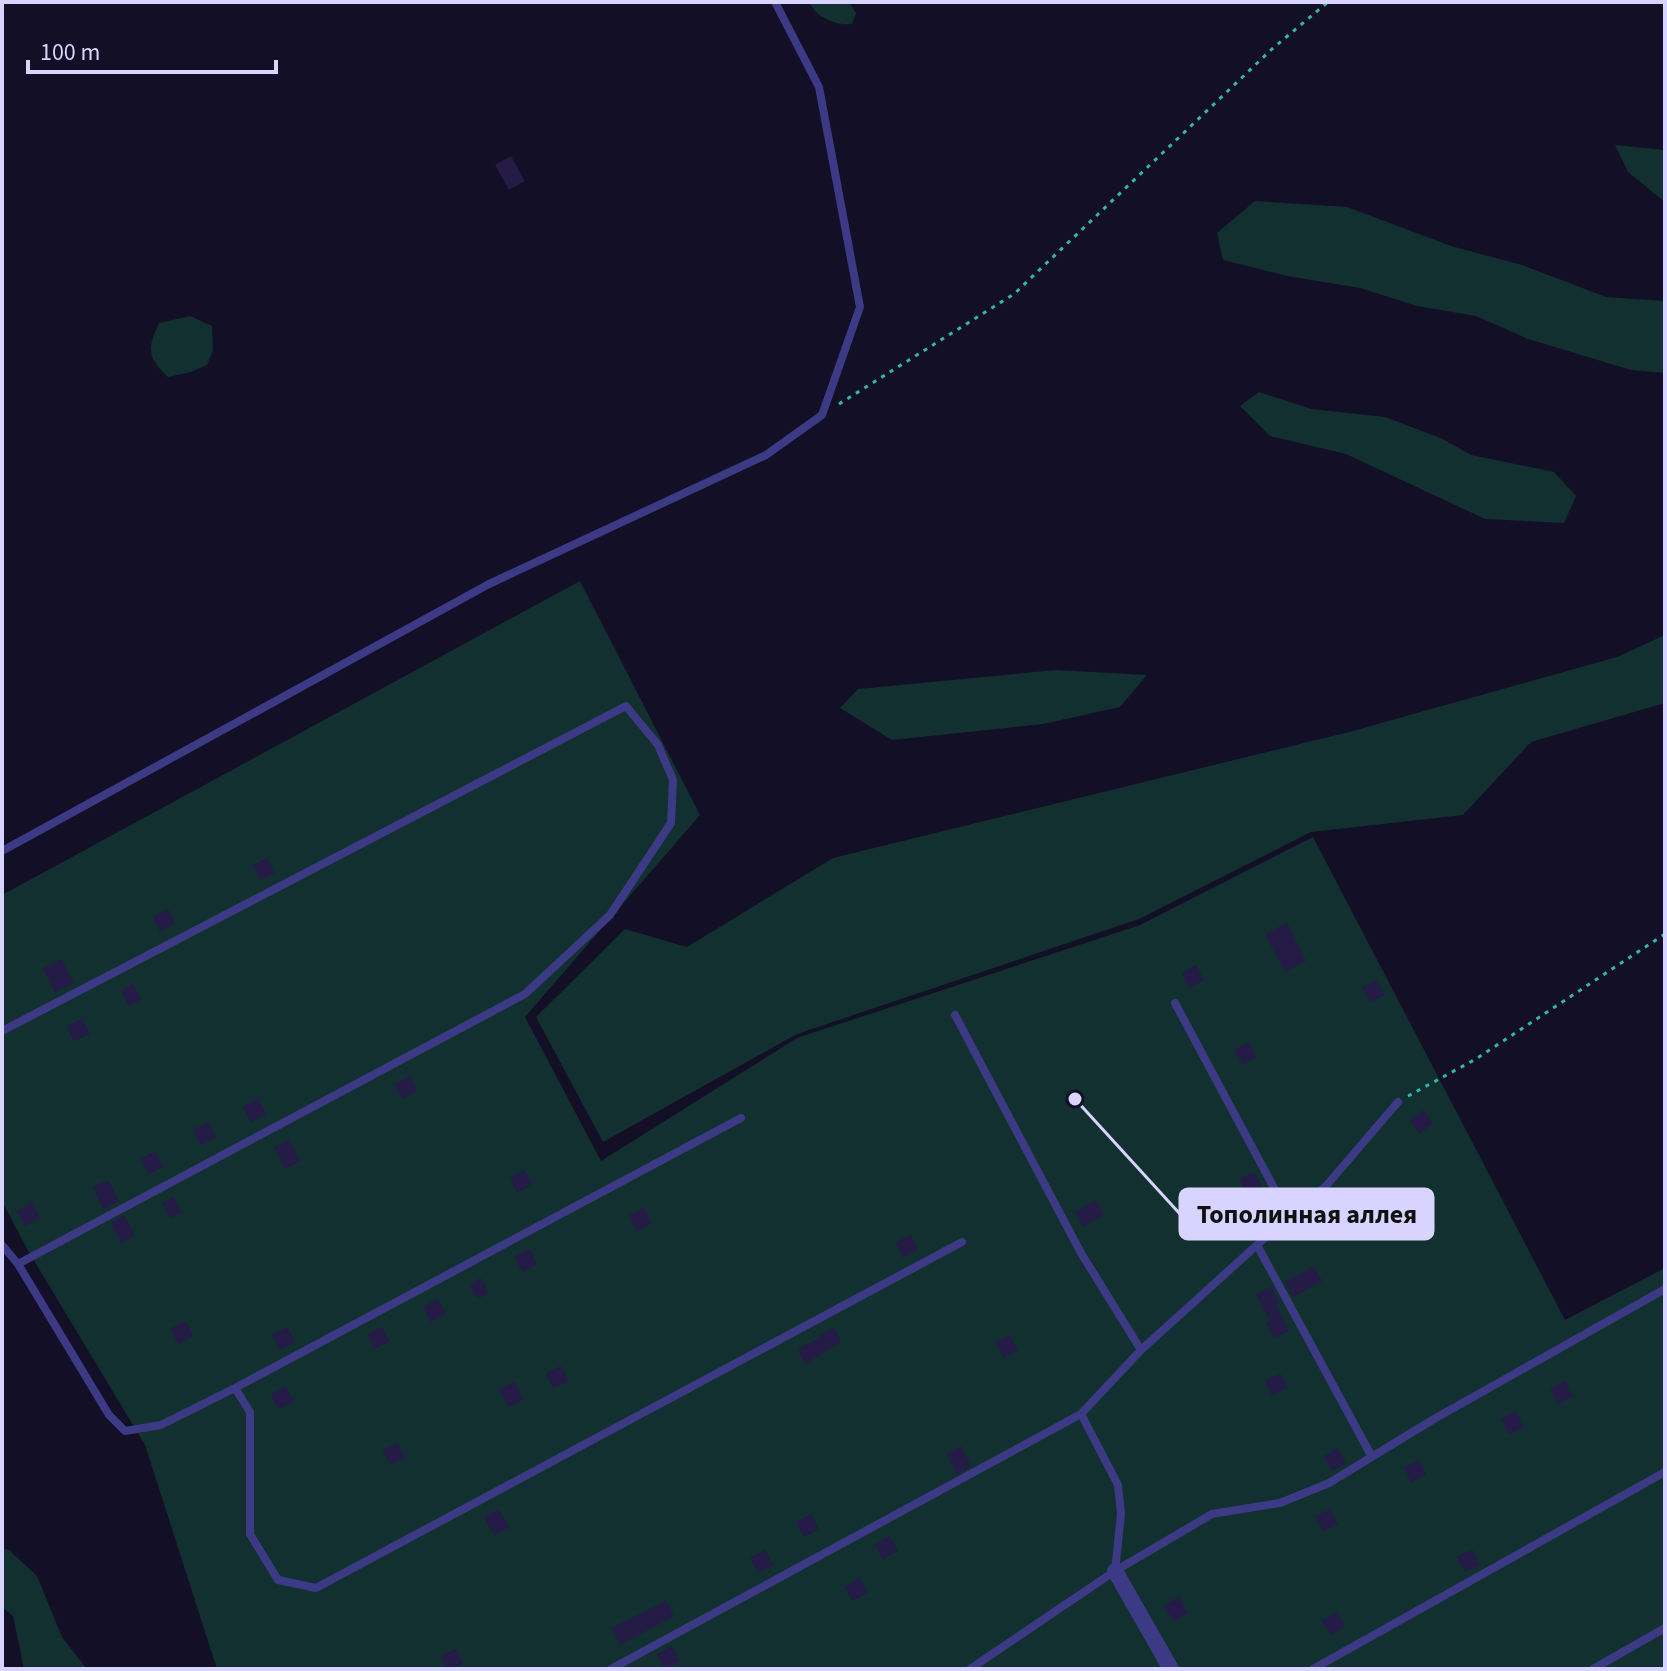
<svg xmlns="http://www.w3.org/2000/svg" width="1667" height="1671" font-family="'Source Sans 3',sans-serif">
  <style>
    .green { fill: #12302f }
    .building { fill: #241b47 }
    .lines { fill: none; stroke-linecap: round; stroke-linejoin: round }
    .path { stroke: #2fb8b0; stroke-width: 3; stroke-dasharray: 4 6; stroke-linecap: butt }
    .lane { stroke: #3d3a85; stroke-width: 8 }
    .street { stroke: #3d3a85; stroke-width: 16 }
    .leader { fill: none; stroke: #d9d4ff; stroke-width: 3 }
    .callout-dot { fill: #d9d4ff; stroke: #130f26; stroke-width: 3 }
    .callout { fill: #d9d4ff; stroke: #d9d4ff; stroke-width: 3 }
    .callout-label { font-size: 26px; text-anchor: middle; font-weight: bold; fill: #111 }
  </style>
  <rect width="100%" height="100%" fill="#130f26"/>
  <!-- green -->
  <path class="green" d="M809,2h40l7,11 -4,11c-17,2 -36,-7 -43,-22z
    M1615,145l50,5v52l-37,-30z
    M1255,201l92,6 104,39 71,19 84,32 59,4v72l-34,-3 -103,-31 -52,-23 -59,-10 -57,-18 -73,-12 -64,-16 -6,-27z
    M190,316l22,10 1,24 -6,15 -16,7 -23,5c-21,-20 -21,-28 -9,-54z
    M1259,392l52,17 74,8 58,22 28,16 83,17 22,24 -12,27 -79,-4 -139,-65 -76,-18 -30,-30z
    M580,581l120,234 -175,202 76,144 196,-123 343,-113 173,-88 252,483 100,-52v401h-1448l-72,-224 -118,-196 -25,-48v-306z
    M1665,635v68l-134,39 -68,73 -152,17 -172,87 -342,115 -194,108 -67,-125 89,-88 62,18 146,-89 516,-126 268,-75z
    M1056,670l91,5 -27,32 -77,17 -151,16 -52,-32 18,-19z
    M2,1548l7,2 28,26 25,61 25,32h-63l-11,-53 -11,-9z"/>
  <!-- building -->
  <path class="building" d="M511,156l14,25 -16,9 -14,-25z
    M268,858l7,15 -15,7 -7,-15z
    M168,909l7,15 -15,8 -7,-16z
    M1287,923l19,38 -21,11 -20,-38z
    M61,959l13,24 -19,9 -12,-24z
    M1196,965l8,15 -15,8 -7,-15z
    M1377,980l8,15 -15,7 -8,-15z
    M133,984l8,15 -12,7 -8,-15z
    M82,1019l8,15 -16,7 -7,-15z
    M1249,1042l8,15 -15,8 -8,-15z
    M410,1076l7,15 -15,8 -7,-15z
    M258,1099l8,15 -15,8 -8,-15z
    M1424,1110l9,14 -14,10 -9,-14z
    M208,1122l8,15 -15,8 -8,-15z
    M289,1140l11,21 -15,8 -11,-22z
    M156,1151l7,16 -15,7 -7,-15z
    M525,1170l7,15 -15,8 -7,-16z
    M1254,1172l8,14 -15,8 -8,-15z
    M108,1180l11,21 -15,9 -11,-23z
    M174,1197l7,16 -11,5 -8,-15z
    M1096,1200l8,15 -21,12 -8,-15z
    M32,1203l8,15 -15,8 -8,-15z
    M644,1208l8,15 -15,8 -8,-16z
    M124,1215l11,21 -14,7 -10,-20z
    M911,1235l7,15 -15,8 -7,-16z
    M530,1249l7,15 -15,8 -8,-16z
    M1314,1266l8,15 -29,16 -8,-15z
    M481,1278l8,15 -12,6 -7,-15z
    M1271,1287l9,16 -4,2 13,26 -15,7 -8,-15 4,-2 -14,-27z
    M438,1299l8,15 -15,8 -8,-15z
    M186,1321l7,15 -15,8 -8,-16z
    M288,1327l7,15 -15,8 -8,-15z
    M382,1327l7,15 -15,7 -7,-15z
    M834,1327l7,15 -36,22 -8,-15 23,-11 -1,-3z
    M1010,1335l8,15 -15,8 -8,-16z
    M561,1366l8,15 -16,7 -7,-15z
    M1280,1373l8,15 -16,8 -7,-15z
    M1565,1381l8,15 -15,8 -8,-15z
    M515,1382l8,18 -15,7 -9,-18z
    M286,1386l8,16 -16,7 -7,-15z
    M1516,1411l8,16 -15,7 -8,-15z
    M397,1443l8,15 -15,7 -8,-15z
    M961,1446l10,20 -14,8 -11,-20z
    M1338,1448l8,16 -15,7 -7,-15z
    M1419,1460l7,15 -15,7 -7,-15z
    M499,1509l10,18 -15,8 -10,-18z
    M1330,1509l8,15 -15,8 -8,-15z
    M811,1514l8,15 -15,8 -8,-15z
    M890,1536l8,15 -15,8 -8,-15z
    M1472,1549l8,16 -15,7 -8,-15z
    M765,1550l8,15 -15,8 -8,-15z
    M860,1578l8,15 -16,8 -7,-15z
    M1179,1596l9,17 -14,9 -10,-16z
    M666,1601l8,15 -54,29 -9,-17z
    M1337,1612l8,15 -15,8 -8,-15z
    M672,1646l8,15 -15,8 -8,-15z
    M455,1649l8,15 -16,5 -7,-12z"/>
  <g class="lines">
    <!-- path -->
    <path class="path" d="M839,404l175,-110 258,-245 56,-47
      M1408,1096l68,-37 189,-125"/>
    <!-- lane -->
    <path class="lane" d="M2,851l487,-267 277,-129 56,-40 38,-108 -41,-220 -44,-85
      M1175,1003l114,213
      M955,1015l126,238 60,97
      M2,1031l624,-325 32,39 15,35 -2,43 -61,92 -85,79 -507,270 91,151 16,16 36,-6 74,-37
      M741,1118l-506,270 15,24v122l28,46 38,8 646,-346
      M2,1245l16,19
      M1257,1245l115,212
      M1081,1414l37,71 3,29 -6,57
      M611,1669l470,-255 60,-64 148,-134 37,-30 72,-84
      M970,1669l145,-98 97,-57 68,-11 49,-20 105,-64 231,-130
      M1313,1669l352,-197
      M1593,1669l72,-41"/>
    <!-- street -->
    <path class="street" d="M1115,1571l56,98"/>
  </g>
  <!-- callouts -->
  <path class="leader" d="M1075 1099L1180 1214"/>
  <circle class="callout-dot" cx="1075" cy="1099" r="8"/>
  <rect class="callout" x="1180" y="1189" width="253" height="50" rx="8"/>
  <g class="callout-label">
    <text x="1307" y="1223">Тополинная аллея</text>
  </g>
  <!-- border -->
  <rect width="1667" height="1671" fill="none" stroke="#d9d4ff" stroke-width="8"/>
  <!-- scale -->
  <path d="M28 60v12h248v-12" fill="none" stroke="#d9d4ff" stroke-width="4"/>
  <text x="40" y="60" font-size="24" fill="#d9d4ff" stroke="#130f26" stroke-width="6" paint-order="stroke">100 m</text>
</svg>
